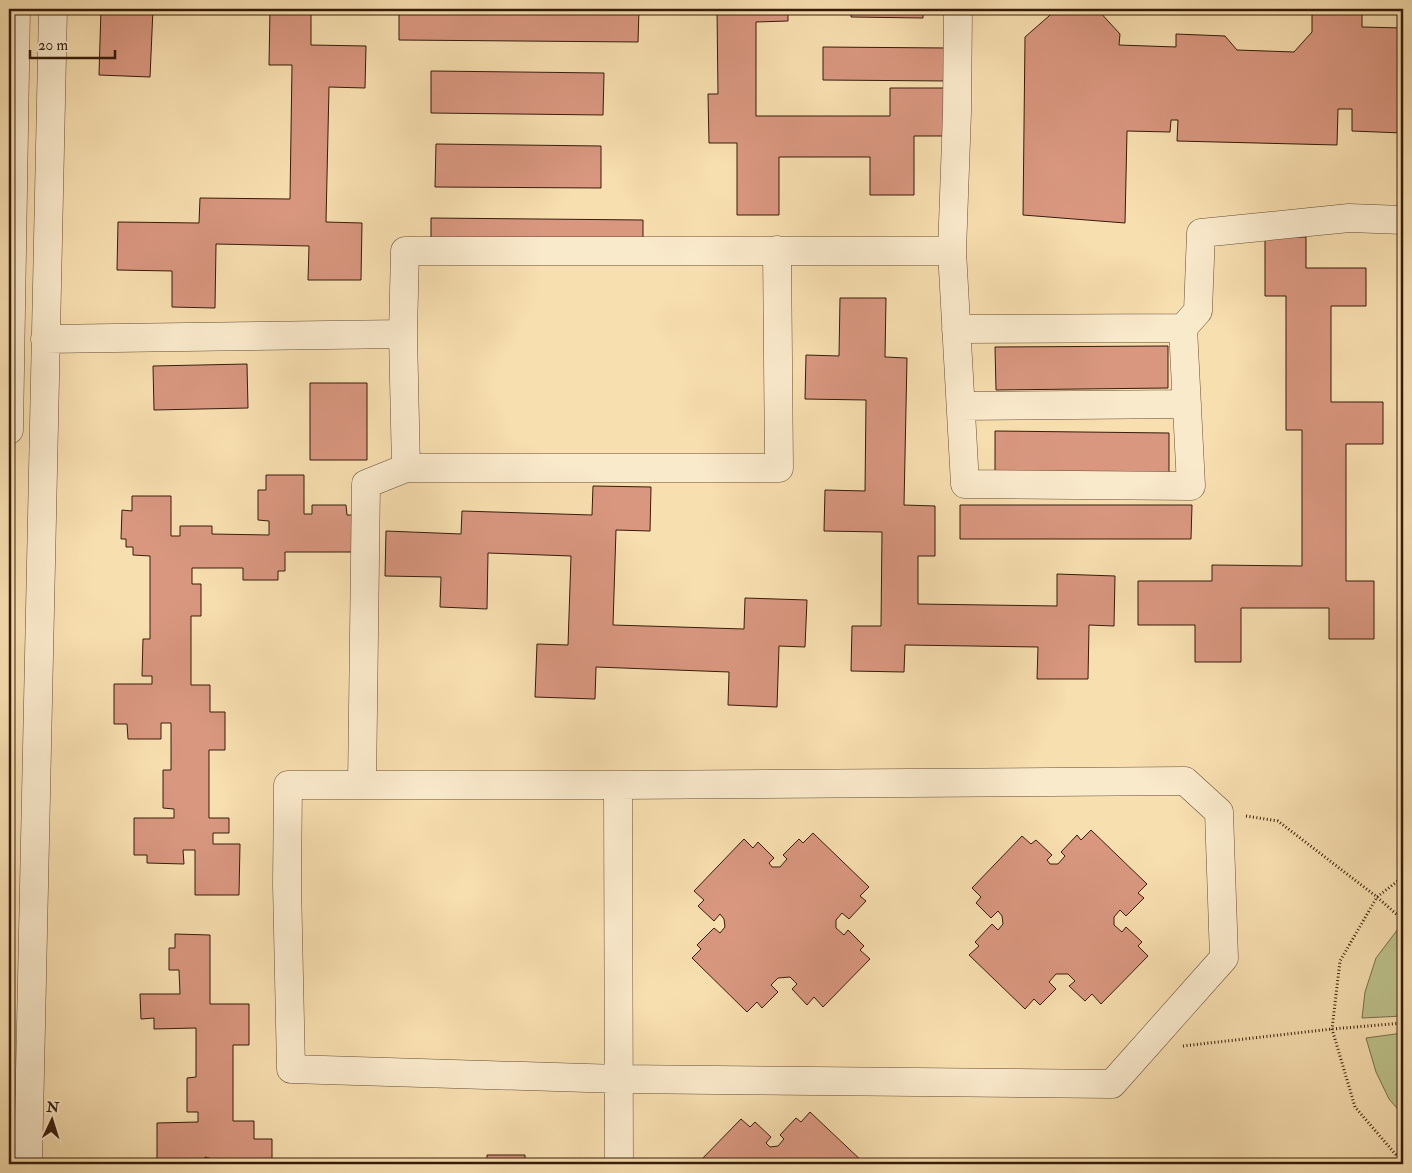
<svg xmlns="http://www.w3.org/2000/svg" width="1412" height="1173" font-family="'IM FELL Double Pica',serif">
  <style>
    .green { fill: #bdc28c; stroke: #7a6f4b }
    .building { fill: #d99780; stroke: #361c0a }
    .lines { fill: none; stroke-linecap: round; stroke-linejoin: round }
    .minor-casing { stroke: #664d34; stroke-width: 29 }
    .path { stroke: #361c0a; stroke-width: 3; stroke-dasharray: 1 2.5; stroke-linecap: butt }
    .minor { stroke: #faeacc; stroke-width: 28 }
  </style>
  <rect width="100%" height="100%" fill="#f8dfb0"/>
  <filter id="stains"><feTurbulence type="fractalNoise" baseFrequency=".004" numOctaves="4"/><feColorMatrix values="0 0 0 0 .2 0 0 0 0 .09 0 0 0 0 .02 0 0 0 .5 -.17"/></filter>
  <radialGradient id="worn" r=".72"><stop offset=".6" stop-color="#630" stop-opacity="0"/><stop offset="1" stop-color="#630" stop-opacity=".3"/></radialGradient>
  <!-- green -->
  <path class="green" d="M1398,929l5,4v83l-41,2 3,-26 11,-34z
    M1403,1033v82l-14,-16 -13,-27 -10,-34z"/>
  <!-- building -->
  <path class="building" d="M101,9h52l-3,68 -51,-2z
    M270,9h41v36l55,1 -1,42 -36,-1 -3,135 36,1 -1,57h-53l1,-34 -93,-2 -1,64 -43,-1v-36l-55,-1 1,-48 81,1 1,-25 90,1 2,-134h-23z
    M399,9h240l-1,33 -239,-2z
    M717,9h71v12l-32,1v94h134v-28h56v48h-32v59h-44v-38h-91v58h-42v-72h-28l-1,-49h10z
    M851,9h72v9l-72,-1z
    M1057,9h40l23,25 -1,11 57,2v-13l49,2 12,14 57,2 18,-20v-23h50v18l41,1v105l-51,-2v-22h-14l-1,36 -160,-4 1,-21h-7l-1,12 -43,-1 -2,92 -102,-8 2,-178z
    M823,47l125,1v33l-125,-1z
    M431,71l173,2 -1,42 -172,-2z
    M436,144l165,2v42l-166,-1z
    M431,218l212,2v33l-212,-2z
    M1265,237h41v31h60v38h-35v96h52v42h-37v137h28v58h-45v-31h-88v54h-46v-37h-57v-44h74v-16l90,1v-136h-16v-134h-21z
    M840,298h46l-1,59 22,1 -3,147 31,1v50h-17v48l139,2v-32l58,2 -1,50 -25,-1 -1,54h-51l1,-32 -133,-2 -1,27 -53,-1 1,-45h29l1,-94 -58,-1 1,-41 40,1 1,-91 -61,-1 1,-44 33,1z
    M1168,346v42l-172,2 -1,-43z
    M247,364l1,44 -94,2 -1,-44z
    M310,383h57v77h-57z
    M995,431l174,2v43l-174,-1z
    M266,475h38v39h8v-9h34l1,10h15v37h-77v19h-7v9h-35v-12h-51v16h9v32h-10v69h19v27h15v38h-16v68h20v15h-16v11h27l-1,51h-44v-45h-12l1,14 -37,-1v-8h-13v-37h40v-9l-11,-1v-38h8v-47h-10v16h-33l-1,-15h-13v-40h38v-8h-10l1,-37h7v-83l-17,-1v-8h-7v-8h-5l1,-29 10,1v-15h39v40h9v-10h32v8l57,1v-14l-11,-1v-30h8z
    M593,486l58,1 -1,44 -34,-1 -3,95 131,4 1,-31 62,2 -2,47 -26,-1 -2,61 -49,-2 1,-33 -133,-5 -1,32 -60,-2 2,-53 31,1 3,-89 -83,-3 -1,56 -47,-2 1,-30 -56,-1 1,-45 75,3 1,-23 130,4z
    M960,505h232l-1,34h-231z
    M1091,830l56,54 -9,9 6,5 -18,18 -6,-6 -6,7v8l8,7 4,-5 16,15 -4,4 10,10 -47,48 -9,-10 -7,7 -16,-15 6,-5 -7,-7h-12l-7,8 7,7 -16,16 -6,-6 -9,10 -56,-54 10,-9 -4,-4 17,-18 6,6 5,-6 -1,-8 -4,-5 -7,7 -15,-15 5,-6 -9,-9 50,-52 9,8 5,-4 16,15 -5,5 3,4h8l7,-8 -4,-4 16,-17 4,5z
    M813,833l56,54 -9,9 6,5 -17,18 -7,-6 -6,7v8l8,7 4,-5 16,16 -4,4 10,9 -47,48 -9,-10 -7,8 -15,-16 5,-5 -7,-7 -12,1 -7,7 7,7 -16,16 -5,-6 -10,10 -55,-54 9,-9 -4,-4 17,-17 6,5 5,-6 -1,-8 -4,-5 -6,7 -16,-15 6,-6 -10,-9 50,-52 9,9 5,-6 16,16 -5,5 3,4h8l7,-8 -4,-4 16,-16 4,4z
    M175,934l35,1v69h39v41h-16v76h21v18h18v25h-56v-4l-11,-3v7h-35v-4h-13v-37l41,-1v-10h-11v-34l9,-1v-49l-42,1v-11l-13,1 -1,-25h40l-1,-24h-10v-22h6z
    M810,1112l55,52h-168l44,-45 9,8 5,-5 16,15 -5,6 4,4 8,-1 6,-7 -4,-4 16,-17 5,4z
    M487,1155h38v9h-38z"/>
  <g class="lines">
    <defs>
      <path id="minor" d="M958,9l-1,103 -5,139 13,233 226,2 -8,-158 15,-17 3,-78 148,-15 54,2
        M956,329l227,-1
        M45,339l358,-5
        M961,406l226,-2
        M9,430l7,-421
        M406,468l-3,-134 2,-83h547
        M362,785l4,-301 40,-16h373l-2,-218
        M618,785h-330l-1,99 4,185 328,10 493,5 112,-126 -5,-146 -34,-31 -567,4 1,379
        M28,1164l25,-1155"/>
    </defs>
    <!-- minor casing -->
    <use href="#minor" class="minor-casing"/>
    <!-- path -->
    <path class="path" d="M1246,816l32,5 99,76 26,23
      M1403,877l-26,20 -37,64 -8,68 23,78 42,49 6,3
      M1183,1046l149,-17 71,-6
      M1397,1156l6,-7"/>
    <!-- minor -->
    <use href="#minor" class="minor"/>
  </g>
  <!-- margin -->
  <rect width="1412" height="1173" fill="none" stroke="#f8dfb0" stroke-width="30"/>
  <rect x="10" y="10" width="1392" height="1153" fill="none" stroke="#361c0a" stroke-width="2.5"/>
  <rect x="15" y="15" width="1382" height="1143" fill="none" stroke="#361c0a"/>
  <!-- north arrow -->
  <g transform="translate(52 1120) rotate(4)" stroke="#faeacc" stroke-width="4" paint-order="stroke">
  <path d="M0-4L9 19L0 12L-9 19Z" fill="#361c0a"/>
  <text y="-8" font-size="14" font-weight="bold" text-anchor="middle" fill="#361c0a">N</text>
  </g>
  <!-- scale -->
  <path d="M30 50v8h85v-8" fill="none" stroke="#361c0a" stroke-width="2.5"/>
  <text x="38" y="50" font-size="15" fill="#361c0a" stroke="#faeacc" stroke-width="4" paint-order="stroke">20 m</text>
  <rect width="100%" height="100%" filter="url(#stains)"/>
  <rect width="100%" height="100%" fill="url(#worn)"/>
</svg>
